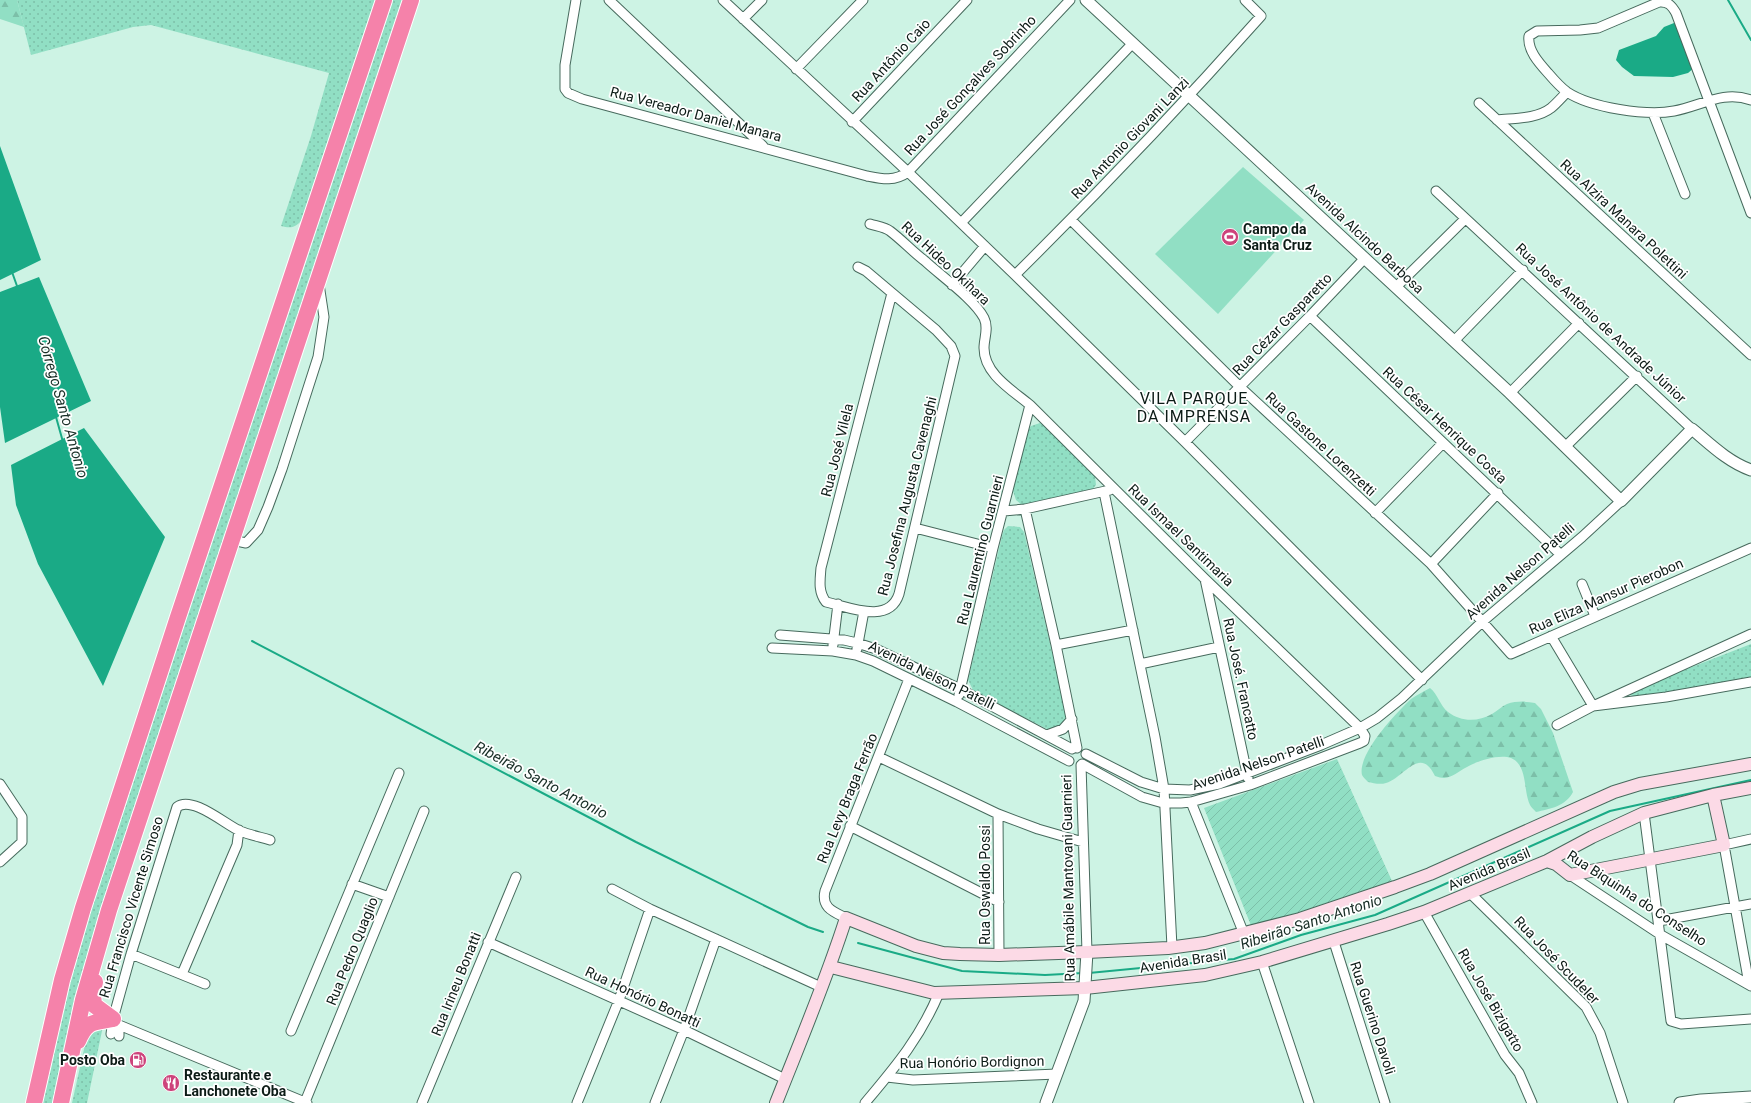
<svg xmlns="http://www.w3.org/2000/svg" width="1751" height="1103" font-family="Roboto,sans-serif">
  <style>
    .grass { fill: url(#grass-dots) }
    .forest { fill: url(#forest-firs) }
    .garden { fill: url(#garden-furrows) }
    .pitch { fill: #91dfc4 }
    .water { fill: #1aaa86 }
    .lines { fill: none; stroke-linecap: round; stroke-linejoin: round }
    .stream { stroke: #1aaa86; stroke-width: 2 }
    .minor-casing { stroke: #476a5d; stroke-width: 11 }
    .tertiary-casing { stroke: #476a5d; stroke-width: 13 }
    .secondary-casing { stroke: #476a5d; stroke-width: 14 }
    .motorway-casing { stroke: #fff; stroke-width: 18 }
    .minor { stroke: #fff; stroke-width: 9 }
    .tertiary { stroke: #fff; stroke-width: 11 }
    .secondary { stroke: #fcdae6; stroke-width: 12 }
    .motorway { stroke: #f582aa; stroke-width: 16 }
    .labels { text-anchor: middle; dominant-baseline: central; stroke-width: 3.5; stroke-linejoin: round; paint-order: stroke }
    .street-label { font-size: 14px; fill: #0c1b16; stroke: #fff }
    .poi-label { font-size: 14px; font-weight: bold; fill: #0c1b16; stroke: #fff; text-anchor: start }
    .water-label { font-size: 15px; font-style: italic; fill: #192f27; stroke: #fff }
    .quarter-label { font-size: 16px; letter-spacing: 1px; fill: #0c1b16; stroke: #fff }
  </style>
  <defs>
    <pattern id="grass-dots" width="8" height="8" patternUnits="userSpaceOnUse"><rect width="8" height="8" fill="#91dfc4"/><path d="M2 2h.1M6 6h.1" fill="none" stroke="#7cbfa8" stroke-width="1.8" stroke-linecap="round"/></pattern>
    <pattern id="forest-firs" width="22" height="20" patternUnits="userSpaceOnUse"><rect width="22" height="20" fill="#91dfc4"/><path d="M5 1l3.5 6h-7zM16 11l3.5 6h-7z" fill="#7cbfa8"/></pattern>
    <pattern id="garden-furrows" width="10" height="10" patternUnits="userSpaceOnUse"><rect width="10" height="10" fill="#91dfc4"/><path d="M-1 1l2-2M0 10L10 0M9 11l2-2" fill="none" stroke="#7cbfa8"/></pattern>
  </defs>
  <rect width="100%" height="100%" fill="#cdf3e4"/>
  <!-- grass -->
  <path class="grass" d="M17,0h360l-74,218c-6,9 -11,11 -22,8l30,-90 18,-63 -178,-48 -18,2 -102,28z
    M388,0h19l-59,178 -291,925h-18l28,-128z
    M1040,423l5,3 50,50 1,9 -4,5 -70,15 -6,-5 -3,-9 14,-60 4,-5z
    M1008,526l12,1 4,5 42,180 -3,16 -14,2 -75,-38 -6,-12 34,-144 2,-6z
    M1751,644v34l-2,1 -113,18 -11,-4z
    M103,1026l-16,77h-15l16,-72z"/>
  <!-- forest -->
  <path class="forest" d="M0,0h17l7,27 -24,-8z
    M1430,688c8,6 10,18 18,24 13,10 30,10 44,2 5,-3 10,-8 15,-10 9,-3 19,-3 28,-1l6,6 12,24 20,59c-7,14 -23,17 -37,20 -2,-2 -5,-5 -6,-7 -7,-14 -2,-40 -19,-47 -12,-4 -34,3 -44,9 -8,4 -14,10 -23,11 -2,0 -6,-1 -9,-2 -15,-31 -30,1 -49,7 -6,2 -13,0 -18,-1 -2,-2 -5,-5 -6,-7 -5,-21 35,-63 49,-76 6,-4 13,-8 19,-11z"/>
  <!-- garden -->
  <path class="garden" d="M1337,759l55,122 -140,47 -48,-120z"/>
  <!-- pitch -->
  <path class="pitch" d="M1243,167l61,53 -86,94 -63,-60z"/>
  <!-- water -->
  <path class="water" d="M1674,23l5,2 16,42 -7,6 -15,4 -39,-1 -12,-9 -6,-7 3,-10 37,-14 8,-9z
    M0,146l41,114 -41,20z
    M39,277l52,124 -86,42 -5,-36v-115z
    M84,428l81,109 -62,149 -65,-122 -22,-59 -5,-40z"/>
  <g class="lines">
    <!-- stream -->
    <path class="stream" d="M1728,0l23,40
      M12,272l5,14
      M56,417l7,25
      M252,641l384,201 172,85 15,5
      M858,943l104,28 83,4 38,-2
      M1089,973l145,-14 67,-24 74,-20 235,-104 141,-31"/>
    <defs>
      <path id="minor" d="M576,0l-11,65v24l3,4 14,6 285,77c15,3 27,6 41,-4l162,-172
        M609,0l154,146
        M723,0l185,172 107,103 170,167 237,238
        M743,19l19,-19
        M796,69l67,-69
        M1751,100c-28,-10 -50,6 -77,11 -27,5 -83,-3 -107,-19 -7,-5 -13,-12 -19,-19 -9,-10 -21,-23 -19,-37l8,-5 43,-1 18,-2 61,-26c9,-1 13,4 17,11l75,200
        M1479,103l272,252
        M1653,113l32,81
        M1497,120c17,-2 40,-1 54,-12 6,-5 11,-11 16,-16
        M852,122l115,-122
        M1436,191l256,238
        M1071,220l169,167 191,177 80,90 240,-106
        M961,223l172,-180
        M870,224c6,2 15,3 20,7 12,9 23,21 35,30 16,15 49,38 59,57 5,10 0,20 0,30 0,26 28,42 46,57l175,174 155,149 5,8 -1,5 -4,2 -110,42 -59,17 -10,1h-18l-21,-6 -60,-33
        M858,267l8,4 70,59 15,16 4,10 -56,238c-10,31 -50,13 -73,8 -8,-10 -6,-22 -5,-34l71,-275
        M1015,275c85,-84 167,-170 246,-259l-16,-16
        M952,285l33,-39
        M1396,287l69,-68
        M1310,316l251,239
        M1454,341l69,-71
        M1510,393l69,-70
        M1185,442l125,-126 55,-58
        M1566,446l71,-70
        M1104,492l51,245 9,52 8,158
        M1025,509l31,136 21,103
        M1004,511l21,-2 85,-19
        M1375,513l68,-70
        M915,528l78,20
        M232,540l14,3 12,-13 10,-23 14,-38 36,-112 6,-40 -5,-33
        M1431,564l67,-71
        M1205,579l43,199
        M1582,584l13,32
        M780,635l64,5 13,3 19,6 84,40 112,60
        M1551,636l42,70 158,-72
        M833,645l5,-41
        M1056,645l77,-15
        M772,648l61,3 23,4 17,6 84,41 112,59
        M857,649l7,-38
        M1140,664l79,-17
        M959,695l34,-147 37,-143
        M1557,725l36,-19 73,-9 85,-15
        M1047,735l16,-6 9,-10
        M1086,754l55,28 23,7 26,1 29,-6 102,-39 39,-17 17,-10 25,-20 81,-77 99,-84 39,-36
        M879,757l119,57 40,15 45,13
        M1081,765l6,187
        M0,784l22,33v25l-22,20
        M1191,802l53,132
        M1644,813l27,208 10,3 70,-5
        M998,814l1,141
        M850,826l149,76
        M1570,875l91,60 90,51
        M352,884l37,13
        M1470,893l116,114 14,26 23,70
        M650,909l171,78
        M1424,912l81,143 14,18 13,30
        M846,918c-12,-6 -25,-10 -21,-27l84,-212
        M1659,921l92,-17
        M488,942l196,88 101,49
        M1334,942l51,161
        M131,954l74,30
        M1262,962l47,141
        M182,974l55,-129 2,-15
        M1749,984l-25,-139 27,-6
        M113,1019l6,6 188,78
        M291,1031l108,-258
        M111,1034l2,-15 18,-65 46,-147c15,-12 49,18 63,24 10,4 20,6 30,9
        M119,1036v-11
        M887,1077l26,3 144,-6
        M305,1102l119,-291
        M422,1103l94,-226
        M577,1103l42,-103 31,-91 -38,-20
        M655,1103l29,-73 32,-91
        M865,1103c31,-37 55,-65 74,-110"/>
      <path id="tertiary" d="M1086,0l424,393 111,108 71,-72c18,15 36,33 59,41
        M1046,1103l38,-102 3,-49
        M1680,1103l21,-3 50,-3"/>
      <path id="secondary" d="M1547,861l9,3 14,11 154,-30 -11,-50
        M831,967l103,26 151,-5 120,-13 57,-13 126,-38 36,-12 123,-51 45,-24 52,-24 69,-18 38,-7
        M776,1103c24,-61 50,-122 70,-185l70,28 27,7 17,1 39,1 88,-3 81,-4 37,-5 95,-24 95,-32 35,-13 184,-82 26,-8 111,-20"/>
      <path id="motorway" d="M95,982l-2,12 1,11 19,14
        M78,1041c9,-21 15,-18 35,-22
        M34,1103l28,-123 21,-72 95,-291 206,-617
        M61,1103l22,-103 26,-90 302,-910"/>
    </defs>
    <!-- minor casing -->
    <use href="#minor" class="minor-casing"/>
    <!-- tertiary casing -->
    <use href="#tertiary" class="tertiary-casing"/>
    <!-- secondary casing -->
    <use href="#secondary" class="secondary-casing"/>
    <!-- motorway casing -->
    <use href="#motorway" class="motorway-casing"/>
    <!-- minor -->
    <use href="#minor" class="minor"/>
    <!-- tertiary -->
    <use href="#tertiary" class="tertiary"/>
    <!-- secondary -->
    <use href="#secondary" class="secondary"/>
    <!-- motorway -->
    <use href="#motorway" class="motorway"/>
  </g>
  <!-- icons -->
  <defs>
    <symbol id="stadium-disc" viewBox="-11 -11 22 22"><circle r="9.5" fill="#cd437b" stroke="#fff"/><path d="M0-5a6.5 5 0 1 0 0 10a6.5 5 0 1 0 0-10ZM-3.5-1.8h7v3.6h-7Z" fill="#fff"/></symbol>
    <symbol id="fuel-disc" viewBox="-11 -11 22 22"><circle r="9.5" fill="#cd437b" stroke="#fff"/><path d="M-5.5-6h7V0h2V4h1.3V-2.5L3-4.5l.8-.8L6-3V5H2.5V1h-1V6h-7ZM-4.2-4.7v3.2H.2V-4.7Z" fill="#fff"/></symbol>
    <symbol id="restaurant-disc" viewBox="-11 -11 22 22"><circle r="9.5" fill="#cd437b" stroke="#fff"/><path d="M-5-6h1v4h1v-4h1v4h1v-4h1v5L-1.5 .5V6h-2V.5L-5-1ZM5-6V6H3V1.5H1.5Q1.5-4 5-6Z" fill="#fff"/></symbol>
  </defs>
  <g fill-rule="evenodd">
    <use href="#stadium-disc" x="1220" y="227" width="20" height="20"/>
    <use href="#fuel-disc" x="128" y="1050" width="20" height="20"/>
    <use href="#restaurant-disc" x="161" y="1073" width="20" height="20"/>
  </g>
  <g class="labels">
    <!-- street labels -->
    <g class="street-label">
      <text transform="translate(891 60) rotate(-47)">Rua Antônio Caio</text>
      <text transform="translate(970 85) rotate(-47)">Rua José Gonçalves Sobrinho</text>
      <text transform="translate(696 114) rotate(15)">Rua Vereador Daniel Manara</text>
      <text transform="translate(1130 138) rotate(-46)">Rua Antonio Giovani Lanzi</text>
      <text transform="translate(1624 219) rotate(43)">Rua Alzira Manara Polettini</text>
      <text transform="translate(1365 238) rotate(43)">Avenida Alcindo Barbosa</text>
      <text transform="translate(946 263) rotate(43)">Rua Hideo Okihara</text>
      <text transform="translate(1601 323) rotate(43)">Rua José Antônio de Andrade Júnior</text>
      <text transform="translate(1282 324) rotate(-46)">Rua Cézar Gasparetto</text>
      <text transform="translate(1445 425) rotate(43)">Rua César Henrique Costa</text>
      <text transform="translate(1321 444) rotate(43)">Rua Gastone Lorenzetti</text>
      <text transform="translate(837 450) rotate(-76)">Rua José Vilela</text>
      <text transform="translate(907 496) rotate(-76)">Rua Josefina Augusta Cavenaghi</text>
      <text transform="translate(1181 535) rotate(44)">Rua Ismael Santimaria</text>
      <text transform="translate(980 550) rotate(-76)">Rua Laurentino Guarnieri</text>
      <text transform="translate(1520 571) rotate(-41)">Avenida Nelson Patelli</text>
      <text transform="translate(1606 596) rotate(-24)">Rua Eliza Mansur Pierobon</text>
      <text transform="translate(932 675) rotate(26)">Avenida Nelson Patelli</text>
      <text transform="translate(1241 679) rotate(78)">Rua José. Francatto</text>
      <text transform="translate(1258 763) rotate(-19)">Avenida Nelson Patelli</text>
      <text transform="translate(847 798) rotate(-68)">Rua Levy Braga Ferrão</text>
      <text transform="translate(1489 869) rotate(-23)">Avenida Brasil</text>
      <text transform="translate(1068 878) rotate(-91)">Rua Amábile Mantovani Guarnieri</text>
      <text transform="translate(985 885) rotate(-90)">Rua Oswaldo Possi</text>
      <text transform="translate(1637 898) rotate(33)">Rua Biquinha do Conselho</text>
      <text transform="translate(131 907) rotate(-73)">Rua Francisco Vicente Simoso</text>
      <text transform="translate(352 951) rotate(-68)">Rua Pedro Quaglio</text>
      <text transform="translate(1557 960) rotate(46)">Rua José Scudeler</text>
      <text transform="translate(1183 961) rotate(-9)">Avenida Brasil</text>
      <text transform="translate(456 984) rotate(-68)">Rua Irineu Bonatti</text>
      <text transform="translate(643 997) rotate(25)">Rua Honório Bonatti</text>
      <text transform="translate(1491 1000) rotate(60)">Rua José Bizigatto</text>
      <text transform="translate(1373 1018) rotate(72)">Rua Guerino Davoli</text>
      <text transform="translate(972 1062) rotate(-1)">Rua Honório Bordignon</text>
    </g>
    <!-- poi labels -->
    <g class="poi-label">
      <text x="1243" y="229">Campo da<tspan x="1243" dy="16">Santa Cruz</tspan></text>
      <text x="125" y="1060" text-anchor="end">Posto Oba</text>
      <text x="184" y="1075">Restaurante e<tspan x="184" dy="16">Lanchonete Oba</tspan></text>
    </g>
    <!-- water labels -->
    <g class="water-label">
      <text transform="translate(63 407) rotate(74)">Córrego Santo Antonio</text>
      <text transform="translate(541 780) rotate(28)">Ribeirão Santo Antonio</text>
      <text transform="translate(1311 922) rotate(-18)">Ribeirão Santo Antonio</text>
    </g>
    <!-- quarter labels -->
    <g class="quarter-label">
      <text x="1194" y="398">VILA PARQUE<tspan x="1194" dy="18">DA IMPRENSA</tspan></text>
    </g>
  </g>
</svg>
